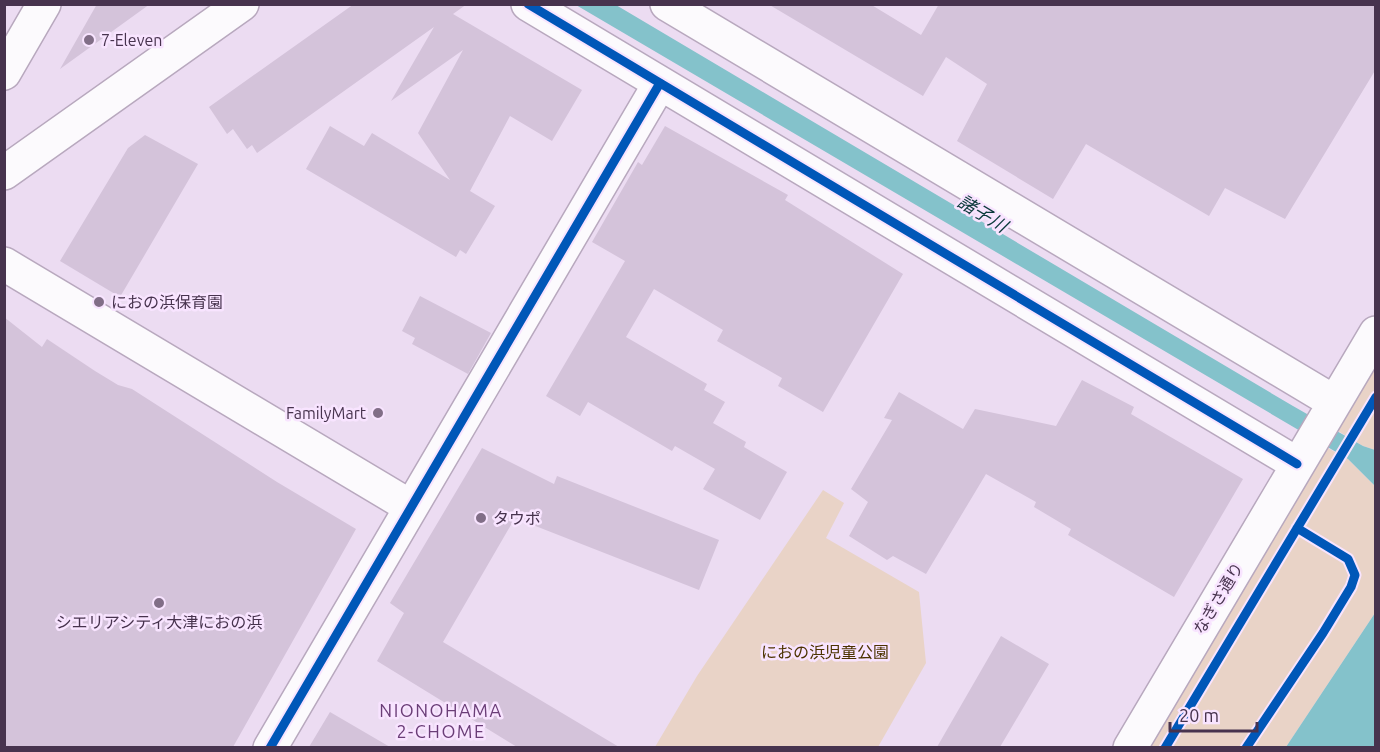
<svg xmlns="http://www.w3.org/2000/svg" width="1380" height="752" font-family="Ubuntu,'Noto Sans JP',sans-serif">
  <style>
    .green { fill: #e9d3c7 }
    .water { fill: #84c2cb }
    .building { fill: #d4c3da }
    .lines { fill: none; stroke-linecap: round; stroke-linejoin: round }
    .minor-casing { stroke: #b8a8be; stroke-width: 36 }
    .major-casing { stroke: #b8a8be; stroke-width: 36 }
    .minor { stroke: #fcfafd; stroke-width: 33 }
    .major { stroke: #fcfafd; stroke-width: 33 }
    .cycleway-casing { stroke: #f8e4ff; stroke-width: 13 }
    .cycleway { stroke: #0057b8; stroke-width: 9 }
    .poi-dot { fill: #816e87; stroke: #f8e4ff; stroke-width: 2 }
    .labels { text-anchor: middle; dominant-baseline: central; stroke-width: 5; stroke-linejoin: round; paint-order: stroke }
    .poi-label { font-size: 16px; fill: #47334e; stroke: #f8e4ff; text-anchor: start }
    .street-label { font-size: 16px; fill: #47334e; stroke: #f8e4ff }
    .park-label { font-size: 16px; fill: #4c3300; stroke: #f8e4ff }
    .water-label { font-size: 18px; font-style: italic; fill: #0a393a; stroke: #f8e4ff }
    .neighbourhood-label { font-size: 18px; letter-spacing: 1.5px; fill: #6a3d77; stroke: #f8e4ff }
  </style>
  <rect width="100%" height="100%" fill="#ecdcf2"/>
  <!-- green -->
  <path class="green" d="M1375,357v93l-12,-4 -30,-18z
    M1324,446l24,13 27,27v127l-89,134 -140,1z
    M823,490l21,13 -18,35 93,54 7,71 -48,84h-223l42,-71z"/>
  <!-- water -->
  <path class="water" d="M576,5h40l677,401 70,40 12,4v36l-27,-27z
    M1375,613v134h-89z"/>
  <!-- building -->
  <path class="building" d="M97,4h53l-90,65z
    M354,4h113l-14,10 129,76 -30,51 -42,-25 -40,75 25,15 -29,48 -6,-4 -4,7 -150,-88 24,-43 34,20 8,-13 78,47 -32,-47 45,-83 -72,51 43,-74 -177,126 -5,-8 -5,4 -14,-20 -6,5 -18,-27z
    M768,4h102l51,31 18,-31h437v65l-91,150 -60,-31 -16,28 -123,-72 -33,55 -96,-58 30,-57 -41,-27 -23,39z
    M665,126l123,69 -3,5 118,74 -80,138 -45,-26 4,-8 -65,-37 6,-11 -69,-41 -28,48 81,47 -3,6 21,12 -12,21 33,19 -2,5 43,25 -27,48 -57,-31 12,-20 -40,-23 -3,5 -84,-49 -8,14 -34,-20 79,-135 -33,-19 46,-80 4,3z
    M145,135l53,29 -78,133 -60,-36 68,-113z
    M420,296l71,37 -23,41 -56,-30 3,-6 -13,-7z
    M4,317l38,30 5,-8 48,32 23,14 14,4 145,93 79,47 -123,218h-229z
    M1082,380l52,27 -3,7 112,65 -69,118 -106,-62 3,-6 -37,-22 2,-5 -50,-28 -60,100 -33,-18 -6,4 -38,-24 19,-34 -17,-13 41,-69 -8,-2 15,-26 64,37 12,-20 81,17z
    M482,448l72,36 3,-8 162,64 -20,50 -184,-72 -72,124 176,105h-102l-140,-86 27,-48 -14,-10z
    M1001,636l48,28 -49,83h-63z
    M330,712l60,35h-81z"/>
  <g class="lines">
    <defs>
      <path id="minor" d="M528,4l769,460
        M667,4l667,398
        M4,173l238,-169
        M4,264l407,243
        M270,748l390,-665
        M1130,748l246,-415"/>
      <path id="major" d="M4,73l40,-69"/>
    </defs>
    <!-- minor casing -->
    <use href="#minor" class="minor-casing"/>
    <!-- major casing -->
    <use href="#major" class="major-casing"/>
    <!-- minor -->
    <use href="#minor" class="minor"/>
    <!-- major -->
    <use href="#major" class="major"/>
    <defs>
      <path id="cycleway" d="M528,4l769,460
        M270,748l390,-665
        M1165,748l211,-351
        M1246,748l77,-115 28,-46 4,-12 -7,-16 -51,-31"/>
    </defs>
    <!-- cycleway casing -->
    <use href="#cycleway" class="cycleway-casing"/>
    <!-- cycleway -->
    <use href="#cycleway" class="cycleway"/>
  </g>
  <!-- markers -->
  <g class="poi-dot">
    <circle cx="89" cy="40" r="6"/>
    <circle cx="99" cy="302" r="6"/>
    <circle cx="378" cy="413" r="6"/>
    <circle cx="481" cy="518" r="6"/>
    <circle cx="159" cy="603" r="6"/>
  </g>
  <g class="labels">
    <!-- poi labels -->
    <g class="poi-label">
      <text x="101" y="40">7-Eleven</text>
      <text x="111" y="302">におの浜保育園</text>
      <text x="366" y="413" text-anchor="end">FamilyMart</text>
      <text x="493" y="518">タウポ</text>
      <text x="159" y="622" text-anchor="middle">シエリアシティ大津におの浜</text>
    </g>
    <!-- street labels -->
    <g class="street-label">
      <text transform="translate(1218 598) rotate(-59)">なぎさ通り</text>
    </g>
    <!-- park labels -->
    <g class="park-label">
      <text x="825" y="652">におの浜児童公園</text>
    </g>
    <!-- water labels -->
    <g class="water-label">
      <text transform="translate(983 213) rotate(31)">諸子川</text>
    </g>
    <!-- neighbourhood labels -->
    <g class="neighbourhood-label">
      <text x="441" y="710">NIONOHAMA<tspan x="441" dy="21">2-CHOME</tspan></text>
    </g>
  </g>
  <!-- border -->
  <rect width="1380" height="752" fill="none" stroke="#47334e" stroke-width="12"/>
  <!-- scale -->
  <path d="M1170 722v9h87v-9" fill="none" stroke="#47334e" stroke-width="3"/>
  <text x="1179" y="722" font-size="18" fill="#47334e" stroke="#f8e4ff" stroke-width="4.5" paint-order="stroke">20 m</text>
</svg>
